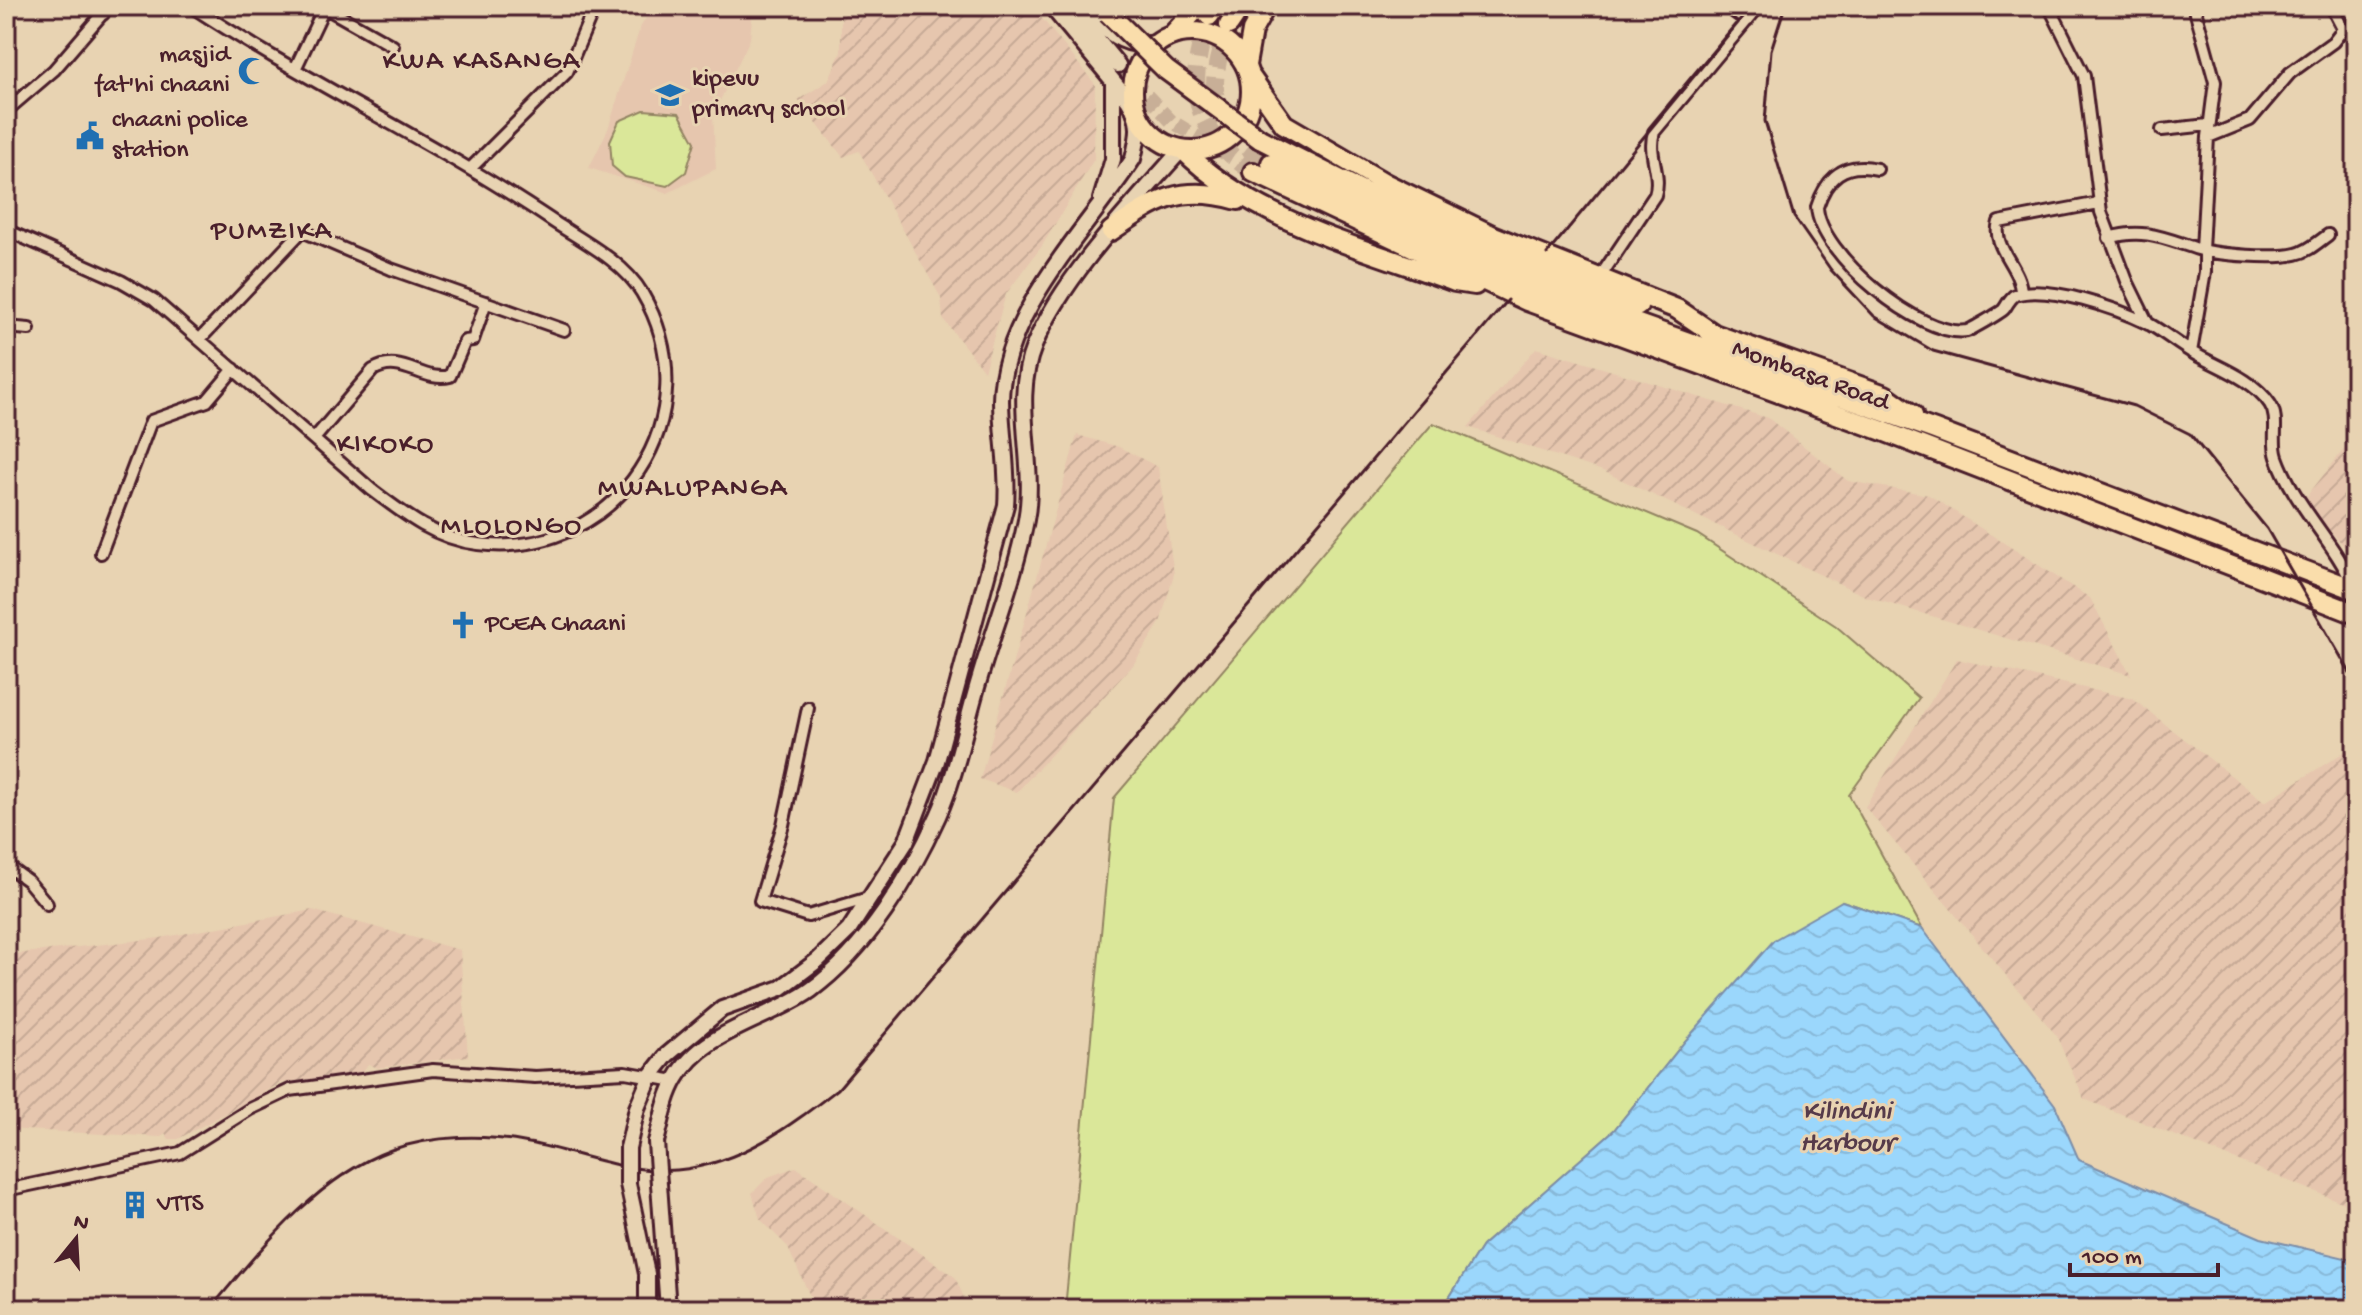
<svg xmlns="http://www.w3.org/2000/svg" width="2362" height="1315" font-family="'Gochi Hand',sans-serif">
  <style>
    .built { fill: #e6c6ae }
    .industrial { fill: url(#industrial-furrows) }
    .grass { fill: #dae799; stroke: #928362; stroke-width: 2 }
    .water { fill: url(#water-waves); stroke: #7b8da8; stroke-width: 2 }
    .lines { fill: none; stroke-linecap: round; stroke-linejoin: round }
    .secondary-tunnel { stroke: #c8af97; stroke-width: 14; stroke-dasharray: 14 7; stroke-linecap: butt }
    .highway-tunnel { stroke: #c8af97; stroke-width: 18; stroke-dasharray: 18 9; stroke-linecap: butt }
    .street-casing { stroke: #4a1f2b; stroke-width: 16 }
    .secondary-casing { stroke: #4a1f2b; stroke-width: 20 }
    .highway-casing { stroke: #4a1f2b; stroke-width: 24 }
    .street { stroke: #e8d3b2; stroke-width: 10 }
    .secondary { stroke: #e8d3b2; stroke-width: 14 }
    .highway { stroke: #faddab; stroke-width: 18 }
    .rail { stroke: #4a1f2b; stroke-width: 3 }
    .secondary-bridge-casing { stroke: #4a1f2b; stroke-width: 20; stroke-linecap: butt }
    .highway-bridge-casing { stroke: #4a1f2b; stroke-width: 24; stroke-linecap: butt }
    .secondary-bridge { stroke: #e8d3b2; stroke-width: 14 }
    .highway-bridge { stroke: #faddab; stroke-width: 18 }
    .labels { text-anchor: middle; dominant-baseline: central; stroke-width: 6; stroke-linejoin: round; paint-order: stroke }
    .poi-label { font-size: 26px; fill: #4a1f2b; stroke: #e8d3b2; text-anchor: start }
    .street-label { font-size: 26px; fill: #4a1f2b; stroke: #e8d3b2 }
    .neighbourhood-label { font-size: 28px; letter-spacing: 2px; fill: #4a1f2b; stroke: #e8d3b2 }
    .water-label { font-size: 28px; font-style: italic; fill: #563b4a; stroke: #e8d3b2 }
  </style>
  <defs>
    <pattern id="industrial-furrows" width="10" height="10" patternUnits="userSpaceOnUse" patternTransform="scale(2)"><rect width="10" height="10" fill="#e6c6ae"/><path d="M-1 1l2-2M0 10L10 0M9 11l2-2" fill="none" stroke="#c7aa96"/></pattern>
    <pattern id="water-waves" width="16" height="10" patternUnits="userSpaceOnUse" patternTransform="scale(2)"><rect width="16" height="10" fill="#9bd7fc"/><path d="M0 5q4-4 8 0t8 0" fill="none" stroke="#87b8d8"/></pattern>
  </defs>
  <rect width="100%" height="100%" fill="#e8d3b2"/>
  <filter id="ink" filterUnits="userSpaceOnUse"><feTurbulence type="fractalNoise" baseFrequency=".0125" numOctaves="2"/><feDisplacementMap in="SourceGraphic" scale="16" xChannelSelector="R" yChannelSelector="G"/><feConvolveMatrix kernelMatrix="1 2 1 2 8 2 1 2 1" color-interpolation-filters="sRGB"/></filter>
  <g filter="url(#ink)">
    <!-- built -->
    <path class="built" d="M653,6h100l-3,33 -37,76 3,54 -48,24 -79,-25 19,-39 32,-101z"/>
    <!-- industrial -->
    <path class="industrial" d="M856,6h176l63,78 -1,75 -52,87 -36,48 -22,77 -41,-52 -2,-21 -82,-147 -16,6 -45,-57 30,-19 13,-29v-35z
      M1536,348l232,70 80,63 81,14 161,103 41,77 -264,-78 -264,-126 -135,-44z
      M2356,434v125l-53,-58z
      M1077,435l42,12 39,20 16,107 -14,49 -27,42 -116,127 -37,-13z
      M1957,659l176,40 132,103 84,-53 7,9v450l-272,-109 -28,-64 -191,-228z
      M312,910l148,40 8,106 -90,12 -10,-4 -6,9 -81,10 -103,56h-9l-4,-6 -4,4 -155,-8v-174l154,-17z
      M796,1167l159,110 14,32h-153l-29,-63 -27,-27 -8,-26 16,-16z"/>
    <!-- grass -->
    <path class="grass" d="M644,110l35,3 16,29 -9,30 -19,14 -42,-9 -13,-11 -2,-25 9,-20z
      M1433,423l264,111 139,92 83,72 -70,97 73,133 -80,-27 -156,139 -72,90 -132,116 -40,63h-377l49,-511z"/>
    <!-- water -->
    <path class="water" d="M1842,901l80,27 133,177 24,55 182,78 92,22 3,-2v51h-914l40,-63 132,-116 72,-90 88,-100z"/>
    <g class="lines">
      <!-- secondary-tunnel -->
      <path class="secondary-tunnel" d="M1118,65l53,56 61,37"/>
      <!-- highway-tunnel -->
      <path class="highway-tunnel" d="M1209,16c-23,68 -19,113 44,156
        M1229,25c-24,65 -22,101 42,138"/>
      <defs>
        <path id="street" d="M92,6l11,8
          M1726,6l21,15
          M2049,6l35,70 17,136 26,69 21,43
          M2194,6l21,76 -7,55
          M324,7l69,39
          M296,67l29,-61
          M6,111l48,-41 55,-64
          M2162,130l46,-5
          M471,168l96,-96 28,-66
          M1877,169c-33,-8 -50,8 -60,38 2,47 104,131 150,124 3,-1 35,-19 37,-22 4,-5 5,-10 11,-14 33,-11 103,14 134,29 16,9 30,21 46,30 25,14 58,25 75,50 10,15 1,36 7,53 17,48 57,84 77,130
          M6,230l115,51 33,19 218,190c33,25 64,49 106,54 139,17 236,-129 164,-251 -18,-31 -59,-52 -88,-71 -117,-79 -246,-139 -363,-216
          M2109,238c34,-11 57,1 89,11 21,6 77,10 98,5 13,-3 22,-12 32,-19
          M2202,250l6,-113 42,-17 40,-47 43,-31 10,-13 -12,-23
          M1600,277l55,-82c7,-21 -8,-41 -1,-63l105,-126
          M2021,293c0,-26 -30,-45 -22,-71l100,-19
          M6,327l23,2
          M201,338l101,-107 89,38 173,61
          M2191,352l14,-80v-21
          M314,439l59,-69c28,-17 50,13 77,6l15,-35 8,-1 13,-38
          M101,553l50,-132 56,-20 27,-32
          M808,708l-25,117 -23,76 48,15 64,-19
          M6,865l22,16 19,23
          M6,1190l174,-37 70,-44 40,-19 143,-20 102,7 90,-5 50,9"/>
        <path id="secondary" d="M1069,6l49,59
          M1083,6c19,23 43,46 75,36
          M1101,199l12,-40v-76
          M656,1142c6,-22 9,-44 20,-63 27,-49 93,-59 135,-89 56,-41 99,-112 127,-174 19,-43 28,-94 42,-139 15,-51 36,-104 46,-157 11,-56 -15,-118 8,-174 27,-67 99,-142 148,-197
          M628,1148l9,-40 14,-33 16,-20 55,-46 59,-21 37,-28 31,-30 57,-88 31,-81 69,-256c3,-36 -5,-69 -5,-105 1,-87 86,-171 132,-241 6,-24 9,-38 -5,-60l-77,-93
          M628,1184l19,90v35
          M659,1184l9,125"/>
        <path id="highway" d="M1209,16l7,-10
          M1229,25l13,-19
          M1133 91a59 59 0 1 1 118 0a59 59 0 1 1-118 0Z
          M1172,35l27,-29
          M1246,65l6,-34 14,-25
          M1250,76l34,48 101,59 109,53 183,73 37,25 171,61 28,20
          M1260,139l156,79 75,33 147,55
          M1182,149c72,72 180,99 273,133l20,3
          M1271,163l229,108 93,37 342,122 421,160
          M1253,172l274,129 356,130 473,183
          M1111,231c47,-32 70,-47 127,-31"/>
      </defs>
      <!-- street casing -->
      <use href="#street" class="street-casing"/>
      <!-- secondary casing -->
      <use href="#secondary" class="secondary-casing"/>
      <!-- highway casing -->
      <use href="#highway" class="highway-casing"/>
      <!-- street -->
      <use href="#street" class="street"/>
      <!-- secondary -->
      <use href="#secondary" class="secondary"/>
      <!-- highway -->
      <use href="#highway" class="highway"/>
      <!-- rail -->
      <path class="rail" d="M1785,6l-14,44 -6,71 29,96 37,53 43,46 59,35 201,55 56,28 77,95 89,154
        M1547,254l205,-248
        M210,1309c49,-58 107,-132 181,-159 42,-15 94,-16 138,-7 50,9 96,31 148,27 64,-6 113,-44 161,-81l670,-789"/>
      <defs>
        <path id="secondary-bridge" d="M656,1142l3,42
          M628,1148v36"/>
        <path id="highway-bridge" d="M1108,13l58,57 94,69"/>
      </defs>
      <!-- secondary-bridge casing -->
      <use href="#secondary-bridge" class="secondary-bridge-casing"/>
      <!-- highway-bridge casing -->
      <use href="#highway-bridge" class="highway-bridge-casing"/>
      <!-- secondary-bridge -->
      <use href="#secondary-bridge" class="secondary-bridge"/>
      <!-- highway-bridge -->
      <use href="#highway-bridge" class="highway-bridge"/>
    </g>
  </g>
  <!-- icons -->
  <defs>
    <symbol id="mosque-bare" viewBox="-9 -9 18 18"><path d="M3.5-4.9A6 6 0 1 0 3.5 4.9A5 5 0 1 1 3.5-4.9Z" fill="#1f6fb2" stroke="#e8d3b2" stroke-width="2.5" paint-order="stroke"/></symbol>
    <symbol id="school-bare" viewBox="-9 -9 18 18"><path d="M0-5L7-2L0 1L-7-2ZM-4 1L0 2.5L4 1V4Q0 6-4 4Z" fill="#1f6fb2" stroke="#e8d3b2" stroke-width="2.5" paint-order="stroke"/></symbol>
    <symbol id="civic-bare" viewBox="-9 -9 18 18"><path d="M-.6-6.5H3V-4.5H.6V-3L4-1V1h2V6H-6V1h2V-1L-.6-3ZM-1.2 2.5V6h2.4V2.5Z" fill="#1f6fb2" stroke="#e8d3b2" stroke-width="2.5" paint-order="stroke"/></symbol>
    <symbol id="church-bare" viewBox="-9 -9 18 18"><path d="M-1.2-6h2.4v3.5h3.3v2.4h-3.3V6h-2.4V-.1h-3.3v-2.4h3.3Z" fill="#1f6fb2" stroke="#e8d3b2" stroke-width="2.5" paint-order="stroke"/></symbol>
    <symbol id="building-bare" viewBox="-9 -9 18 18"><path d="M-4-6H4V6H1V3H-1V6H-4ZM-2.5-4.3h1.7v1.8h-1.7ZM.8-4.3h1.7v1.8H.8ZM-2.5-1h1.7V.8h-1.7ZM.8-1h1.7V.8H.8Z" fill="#1f6fb2" stroke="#e8d3b2" stroke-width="2.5" paint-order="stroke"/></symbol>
  </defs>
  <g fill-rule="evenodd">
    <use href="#mosque-bare" x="232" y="51" width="40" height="40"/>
    <use href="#school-bare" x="650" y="75" width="40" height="40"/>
    <use href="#civic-bare" x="70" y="116" width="40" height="40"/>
    <use href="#church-bare" x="443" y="605" width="40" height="40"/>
    <use href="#building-bare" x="115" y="1185" width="40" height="40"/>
  </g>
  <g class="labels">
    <!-- poi labels -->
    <g class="poi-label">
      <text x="230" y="56" text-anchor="end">masjid<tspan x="230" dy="30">fat'hi chaani</tspan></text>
      <text x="692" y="80">kipevu<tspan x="692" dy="30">primary school</tspan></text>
      <text x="112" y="121">chaani police<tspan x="112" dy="30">station</tspan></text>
      <text x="485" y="625">PCEA Chaani</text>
      <text x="157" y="1205">VTTS</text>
    </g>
    <!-- street labels -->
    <g class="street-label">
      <text transform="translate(1810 377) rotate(20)">Mombasa Road</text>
    </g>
    <!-- neighbourhood labels -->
    <g class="neighbourhood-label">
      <text x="482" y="62">KWA KASANGA</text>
      <text x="272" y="232">PUMZIKA</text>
      <text x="386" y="445">KIKOKO</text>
      <text x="693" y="489">MWALUPANGA</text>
      <text x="512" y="527">MLOLONGO</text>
    </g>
    <!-- water labels -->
    <g class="water-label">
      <text x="1847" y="1112">Kilindini<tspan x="1847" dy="32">Harbour</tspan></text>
    </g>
  </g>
  <!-- margin -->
  <rect width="2362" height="1315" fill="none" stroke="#e8d3b2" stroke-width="32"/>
  <rect x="16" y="16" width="2330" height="1283" fill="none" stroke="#4a1f2b" stroke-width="3" filter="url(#ink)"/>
  <!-- north arrow -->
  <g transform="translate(76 1239) rotate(18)" stroke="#e8d3b2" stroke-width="6" paint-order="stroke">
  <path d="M0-6L14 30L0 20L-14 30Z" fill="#4a1f2b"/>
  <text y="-12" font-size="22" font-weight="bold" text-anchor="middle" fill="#4a1f2b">N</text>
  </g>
  <!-- scale -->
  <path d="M2070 1263v12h148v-12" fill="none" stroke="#4a1f2b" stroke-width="4"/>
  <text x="2082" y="1263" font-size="24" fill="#4a1f2b" stroke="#e8d3b2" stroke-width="6" paint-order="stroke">100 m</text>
</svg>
